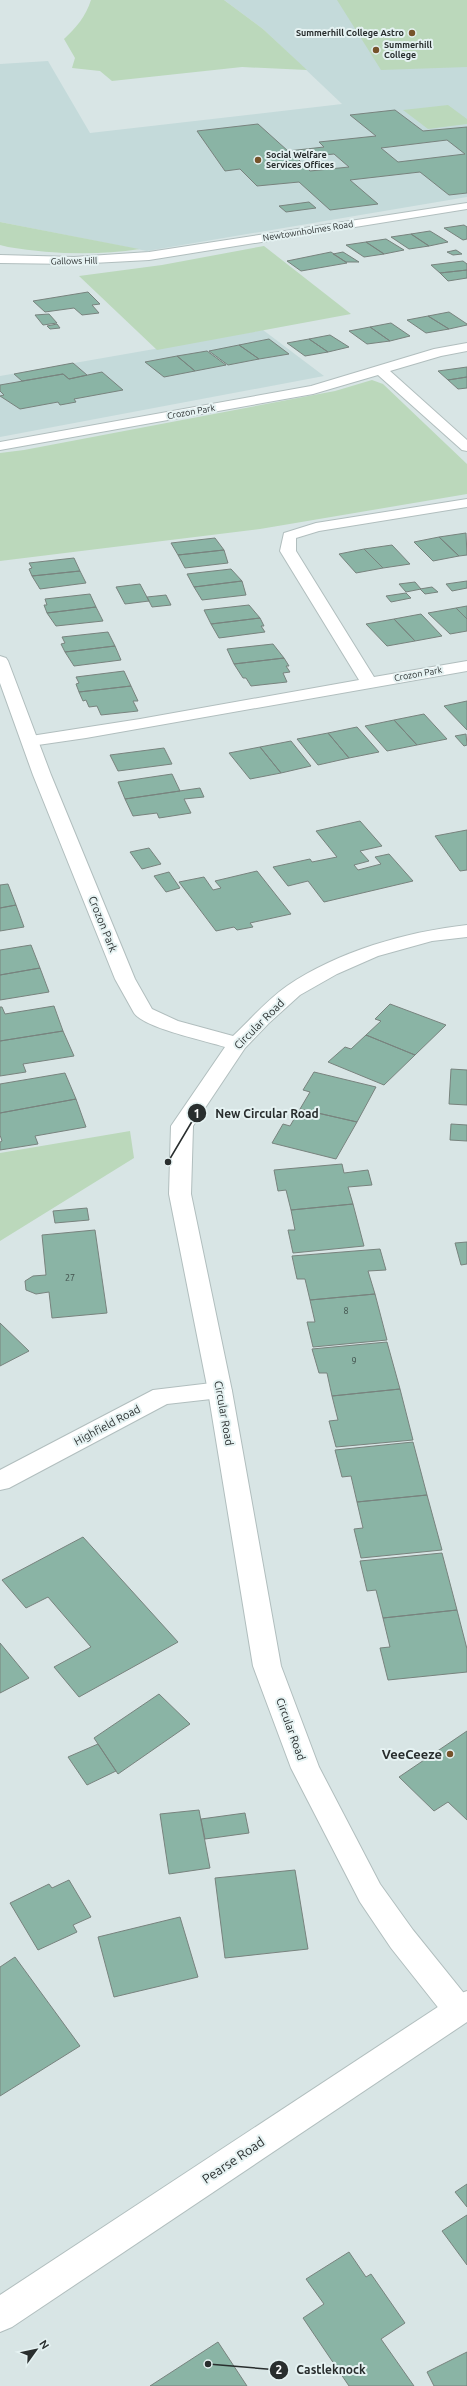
<svg xmlns="http://www.w3.org/2000/svg" width="467" height="2386" font-family="Ubuntu,sans-serif">
  <style>
    .built { fill: #c4dada }
    .green { fill: #bbd8bb }
    .building { fill: #8ab4a5; stroke: #78837e; fill-rule: evenodd }
    .lines { fill: none; stroke-linecap: round; stroke-linejoin: round }
    .minor-casing { stroke: #b1bebe; stroke-width: 2 }
    .tertiary-casing { stroke: #b1bebe; stroke-width: 2 }
    .secondary-casing { stroke: #b1bebe; stroke-width: 2 }
    .minor { fill: #fff; fill-rule: evenodd }
    .tertiary { fill: #fff; fill-rule: evenodd }
    .secondary { fill: #fff; fill-rule: evenodd }
    .poi-dot { fill: #76532b; stroke: #e5f2f2; stroke-width: 1.5 }
    .labels { text-anchor: middle; dominant-baseline: central; stroke-width: 4; stroke-linejoin: round; paint-order: stroke }
    .far-poi-label { font-size: 9px; font-weight: bold; fill: #292e2e; stroke: #e5f2f2; text-anchor: start }
    .far-street-label { font-size: 9px; fill: #292e2e; stroke: #e5f2f2 }
    .number-label { font-size: 9px; fill: #41504c }
    .street-label { font-size: 11px; fill: #292e2e; stroke: #e5f2f2 }
    .near-poi-label { font-size: 13px; font-weight: bold; fill: #292e2e; stroke: #e5f2f2; text-anchor: end }
    .near-street-label { font-size: 13px; fill: #292e2e; stroke: #e5f2f2 }
    .leader { fill: none; stroke: #292e2e; stroke-width: 1.5 }
    .callout-dot { fill: #292e2e; stroke: #e5f2f2; stroke-width: 1.5 }
    .mark-label { font-size: 12px; text-anchor: middle; font-weight: bold; fill: #fff }
    .callout-label { font-size: 12px; text-anchor: middle; font-weight: bold; fill: #292e2e; stroke: #e5f2f2; stroke-width: 4; stroke-linejoin: round; paint-order: stroke }
  </style>
  <rect width="100%" height="100%" fill="#d8e5e5"/>
  <!-- built -->
  <path class="built" d="M224,0h243v197l-320,54 -147,-29v-158l48,-3 42,72 252,-29 -79,-75z
    M263,330l61,46 -324,61v-61z"/>
  <!-- green -->
  <path class="green" d="M91,0h133l39,29 44,41 -65,-3 -130,14 -12,-10 -28,-3 3,-10 -11,-19c12,-11 22,-23 27,-39z
    M337,0h130v67l-86,3z
    M448,105l19,14v5l-39,5 -25,-19z
    M0,222l139,27h1c-45,7 -88,5 -132,-2l-8,-2z
    M264,246l87,68 -194,36 -78,-74 83,-11z
    M372,380l11,4 84,80v30l-207,35 -260,32v-108l24,-3 311,-59z
    M130,1131l4,27 -134,83v-88z"/>
  <!-- building -->
  <path class="building" d="M395,110l28,21 44,-4v66l-18,2 -29,-23 -70,8 28,24 -48,6 -31,-28 -42,4 -17,-17 -15,2 -28,-40 61,-7 30,27 36,-4 -5,-5 57,-6 -26,-21zM447,140l18,14 -67,8 -17,-14zM334,154l15,13 -39,4 -13,-13z
    M309,202l7,6 -30,4 -7,-6z
    M464,225l3,2v12l-4,1 -19,-12z
    M430,231l18,11 -19,4 -18,-12z
    M411,234l18,12 -20,3 -18,-12z
    M386,239l18,11 -20,4 -18,-12z
    M366,242l18,12 -20,3 -18,-12z
    M456,250l6,4 -9,1 -6,-3z
    M331,252l16,11 -46,8 -14,-10z
    M343,252l16,10h-13l-13,-8z
    M463,261l4,3v6l-27,3 -9,-8z
    M467,270v8l-19,3 -8,-8z
    M88,292l12,12 -8,1 7,8 -17,2 -8,-7 -29,4 -12,-11z
    M449,312l18,12v1l-18,4 -21,-13z
    M49,314l8,9 -14,2 -8,-10z
    M428,316l21,13 -23,4 -19,-13z
    M391,323l19,13 -20,5 -20,-14z
    M57,324l3,4 -10,1 -3,-3z
    M370,327l20,14 -23,3 -18,-13z
    M330,335l19,12 -21,5 -19,-13z
    M269,339l20,15 -30,5 -20,-14z
    M309,339l19,13 -23,4 -18,-13z
    M239,345l20,14 -31,6 -19,-14z
    M207,351l19,14 -31,6 -18,-15z
    M177,356l18,15 -31,6 -19,-15z
    M73,363l14,12 -18,4 -6,-5 -41,7 -8,-7z
    M467,367v10l-19,3 -10,-9z
    M102,372l21,18 -49,9 2,3 -16,3 -2,-3 -38,7 -20,-13 4,-1 -4,-4v-6l63,-11 6,5z
    M467,377v11l-9,1 -10,-9z
    M466,533l1,22 -8,1 -20,-19z
    M439,537l20,19 -26,5 -19,-19z
    M215,538l9,12 -46,5 -7,-12z
    M392,545l18,19 -27,4 -19,-19z
    M364,549l19,19 -27,5 -17,-19z
    M224,550l4,13 -43,5 -7,-13z
    M74,558l6,13 -48,5 -3,-7 3,-1 -3,-5z
    M231,569l11,12 -48,6 -7,-13z
    M80,571l6,12 -46,6 -8,-13z
    M242,581l4,14 -44,5 -8,-13z
    M467,581v7l-15,3 -6,-7z
    M415,582l6,7 -15,3 -7,-8z
    M140,584l9,17 -24,3 -9,-17z
    M432,587l6,5 -13,2 -5,-5z
    M406,593l5,5 -20,4 -5,-6z
    M90,594l6,13 -49,6 -3,-8h3l-2,-6z
    M166,595l5,10 -19,2 -5,-10z
    M249,605l11,13 -49,6 -7,-14z
    M467,606v13l-11,-11z
    M96,607l7,14 -47,5 -9,-13z
    M456,608l11,11v12l-17,3 -22,-21z
    M421,614l21,22 -27,5 -21,-22z
    M260,618l4,8h-3l4,6 -46,6 -8,-14z
    M394,619l21,22 -28,5 -21,-22z
    M108,632l7,14 -50,6 -4,-8 4,-1 -3,-6z
    M273,644l11,14 -50,6 -7,-15z
    M115,646l6,14 -47,6 -9,-14z
    M284,658l5,8h-3l4,6 -7,1 4,9 -36,4 -5,-8h-3l-9,-14z
    M124,671l7,15 -52,6 -3,-8 3,-1 -3,-6z
    M131,686l7,15h-5l5,10 -37,4 -4,-9 -8,1 -3,-7 -3,1 -4,-9z
    M467,701v29l-23,-24z
    M424,714l23,25 -30,6 -23,-25z
    M394,720l23,25 -30,6 -22,-25z
    M357,727l22,25 -30,6 -21,-25z
    M328,733l21,25 -31,7 -21,-26z
    M466,734l1,11 -3,1 -9,-10z
    M291,741l20,25 -30,7 -21,-26z
    M260,747l21,26 -31,6 -21,-26z
    M164,748l8,16 -54,7 -8,-16z
    M172,774l8,17 -55,8 -7,-17z
    M200,788l4,9 -20,2 7,14 -32,5 -2,-5 -24,3 -8,-17z
    M360,821l22,25 -22,5 9,10 -15,4 4,5 23,-6 -6,-7 14,-3 24,27 -89,21 -16,-21 -20,5 -15,-19 37,-8 2,3 25,-5 -21,-26z
    M467,830v40l-7,1 -25,-35z
    M149,848l12,16 -19,5 -12,-17z
    M257,871l34,43 -41,9 3,4 -16,3 -3,-3 -18,4 -37,-49 25,-5 9,13 8,-2 -6,-7z
    M169,872l11,16 -14,4 -12,-16z
    M8,884l8,21 -16,3v-23z
    M16,905l8,22 -24,4v-23z
    M31,945l9,23 -40,7v-25z
    M40,968l9,24 -49,8v-25z
    M390,1004l56,21 -31,30 -49,-20 15,-14 -6,-2z
    M54,1006l9,25 -63,10v-34h2l3,7z
    M63,1031l11,25 -51,8 3,8 -26,4v-35z
    M366,1035l49,20 -31,30 -56,-23 17,-15 6,2z
    M451,1069l16,1v35l-18,-1z
    M314,1072l62,15 -19,35 -57,-13 10,-17 -7,-2z
    M65,1073l11,26 -76,14v-29z
    M76,1099l10,28 -51,9 3,8 -38,6v-8l2,-1 -2,-6v-22z
    M300,1109l57,13 -21,37 -64,-16 11,-19 7,2z
    M451,1124l16,1v16l-17,-1z
    M342,1164l2,9 24,-3 4,15 -24,2 5,17 -62,6 -5,-20 -8,1 -4,-21z
    M353,1204l11,42 -71,7 -5,-23h7l-4,-20z
    M87,1208l2,12 -34,3 -2,-12z
    M95,1230l12,83 -55,5 -3,-26 -13,2 -10,-4 -1,-9 8,-5 13,-1 -4,-40z
    M467,1242v22l-6,1 -6,-22z
    M380,1249l6,21 -18,1 7,23 -65,6 -5,-21h-8l-5,-23z
    M375,1294l12,46 -74,7 -6,-25h8l-5,-22z
    M0,1323l29,28 -29,15z
    M387,1342l13,47 -68,7 -5,-23h-8l-7,-24z
    M400,1389l13,51 -77,7 -7,-26 9,-1 -6,-24z
    M413,1442l14,53 -70,7 -6,-26 -9,1 -7,-27z
    M427,1495l15,55 -81,8 -7,-29 9,-1 -6,-26z
    M83,1537l95,105 -99,55 -25,-30 37,-20 -43,-50 -22,11 -24,-28z
    M442,1553l15,57 -74,8 -7,-28 -9,1 -7,-30z
    M457,1610l10,39v23l-79,8 -8,-32 10,-1 -7,-29z
    M0,1643l29,35 -29,15z
    M159,1694l31,30 -72,50 -24,-36z
    M467,1731v89l-19,-18 -14,9 -35,-34z
    M98,1744l18,27 -29,14 -19,-28z
    M199,1810l11,58 -41,6 -9,-60z
    M245,1813l4,20 -44,6 -4,-20z
    M295,1870l13,79 -83,9 -10,-80z
    M69,1880l22,37 -18,8 4,7 -39,18 -28,-47 39,-19 3,4z
    M180,1917l18,60 -84,20 -16,-60z
    M15,1957l65,89 -80,50v-129z
    M467,2184v23l-12,-15z
    M467,2215v50l-25,-34z
    M349,2252l17,25 5,-3 34,49 -24,16 33,47h-65l-46,-68 21,-14 -18,-25z
    M218,2342l29,44h-97z
    M467,2352v34h-33l-7,-14z"/>
  <g class="lines">
    <defs>
      <path id="minor" d="M467,343v8l-26,5 -51,15 77,69v11l-5,-1 -84,-75 -65,19 -313,56v-8l311,-56 123,-37z
        M467,499v8l-148,24 -23,7v13l78,126 93,-16v10l-381,67 -55,8 -6,-1 -3,-4 3,-4 6,-1 109,-17 219,-39 -79,-129 4,-18 32,-10z
        M220,1382l9,3 3,6 -3,6 -62,7 -158,84 -9,2v-20l153,-80z"/>
      <path id="tertiary" d="M467,203v6l-318,51 -75,4 -74,-1v-8l74,2 75,-5z
        M0,656l6,2 2,3 43,114 84,204 17,30 26,12 55,15c17,-16 34,-36 54,-50 52,-35 118,-54 180,-61v12l-35,4 -54,15 -41,18 -37,21 -31,28 -24,25 -52,78 -2,68 41,197 49,275 38,101 61,117 33,46 54,67v24l-8,3 -11,-4 -57,-72 -31,-46 -69,-134 -38,-102 -45,-275 -39,-197 2,-68 54,-79c-19,-6 -81,-19 -91,-34l-19,-34 -82,-204 -33,-92z"/>
      <path id="secondary" d="M467,1991v31l-455,305 -12,5v-37l456,-300z"/>
    </defs>
    <!-- minor casing -->
    <use href="#minor" class="minor-casing"/>
    <!-- tertiary casing -->
    <use href="#tertiary" class="tertiary-casing"/>
    <!-- secondary casing -->
    <use href="#secondary" class="secondary-casing"/>
    <!-- minor -->
    <use href="#minor" class="minor"/>
    <!-- tertiary -->
    <use href="#tertiary" class="tertiary"/>
    <!-- secondary -->
    <use href="#secondary" class="secondary"/>
  </g>
  <!-- markers -->
  <g class="poi-dot">
    <circle cx="412" cy="33" r="4"/>
    <circle cx="376" cy="50" r="4"/>
    <circle cx="258" cy="160" r="4"/>
    <circle cx="450" cy="1754" r="4"/>
  </g>
  <g class="labels">
    <!-- far-poi labels -->
    <g class="far-poi-label">
      <text x="404" y="33" text-anchor="end">Summerhill College Astro</text>
      <text x="384" y="45">Summerhill<tspan x="384" dy="10">College</tspan></text>
      <text x="266" y="155">Social Welfare<tspan x="266" dy="10">Services Offices</tspan></text>
    </g>
    <!-- far-street labels -->
    <g class="far-street-label">
      <text transform="translate(308 231) rotate(-9)">Newtownholmes Road</text>
      <text transform="translate(74 261) rotate(-1)">Gallows Hill</text>
      <text transform="translate(191 412) rotate(-10)">Crozon Park</text>
      <text transform="translate(418 674) rotate(-10)">Crozon Park</text>
    </g>
    <!-- number labels -->
    <g class="number-label">
      <text x="70" y="1278">27</text>
      <text x="346" y="1311">8</text>
      <text x="354" y="1361">9</text>
    </g>
    <!-- street labels -->
    <g class="street-label">
      <text transform="translate(103 924) rotate(68)">Crozon Park</text>
      <text transform="translate(259 1024) rotate(-45)">Circular Road</text>
      <text transform="translate(224 1413) rotate(80)">Circular Road</text>
      <text transform="translate(107 1425) rotate(-28)">Highfield Road</text>
      <text transform="translate(291 1729) rotate(70)">Circular Road</text>
    </g>
    <!-- near-poi labels -->
    <g class="near-poi-label">
      <text x="442" y="1754">VeeCeeze</text>
    </g>
    <!-- near-street labels -->
    <g class="near-street-label">
      <text transform="translate(233 2160) rotate(-34)">Pearse Road</text>
    </g>
  </g>
  <!-- callouts -->
  <path class="leader" d="M168 1162L197 1113M208 2364L279 2370"/>
  <g class="callout-dot">
    <circle cx="168" cy="1162" r="4"/>
    <circle cx="208" cy="2364" r="4"/>
    <circle cx="197" cy="1113" r="10"/>
    <circle cx="279" cy="2370" r="10"/>
  </g>
  <g class="mark-label">
    <text x="197" y="1118">1</text>
    <text x="279" y="2374">2</text>
  </g>
  <g class="callout-label">
    <text x="267" y="1118">New Circular Road</text>
    <text x="331" y="2374">Castleknock</text>
  </g>
  <!-- north arrow -->
  <g transform="translate(36 2350) rotate(57)" stroke="#e5f2f2" stroke-width="3" paint-order="stroke">
  <path d="M0-3L7 15L0 10L-7 15Z" fill="#292e2e"/>
  <text y="-6" font-size="11" font-weight="bold" text-anchor="middle" fill="#292e2e">N</text>
  </g>
</svg>
